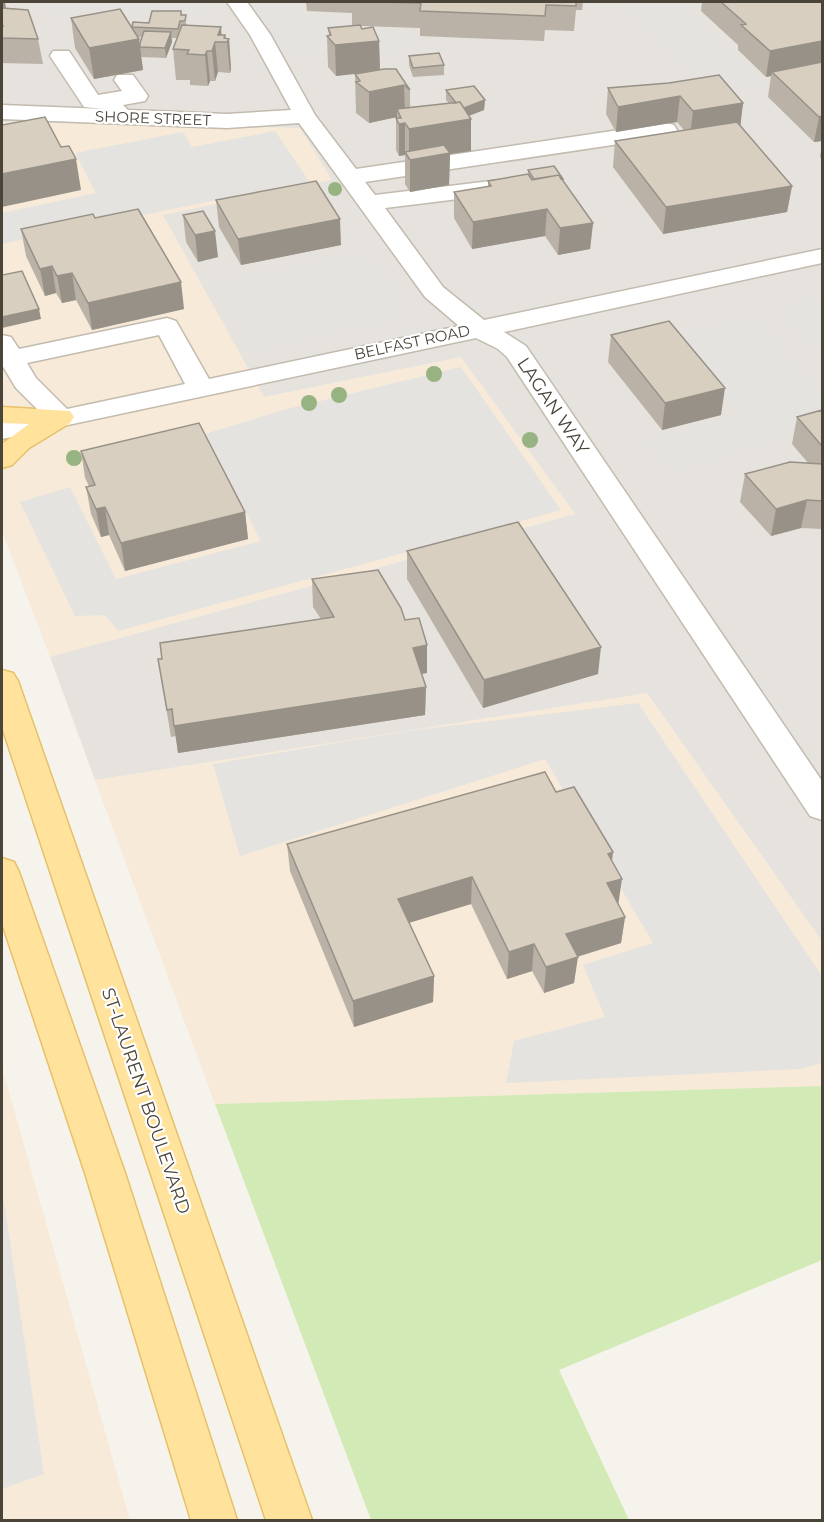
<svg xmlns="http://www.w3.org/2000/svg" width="824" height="1522" font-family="Montserrat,sans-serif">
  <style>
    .commercial { fill: #f7ead8 }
    .industrial { fill: #e6e2dd }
    .green { fill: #d2eab5 }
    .parking { fill: #e5e3e0 }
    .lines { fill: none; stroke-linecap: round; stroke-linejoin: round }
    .minor-casing { stroke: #c2bbae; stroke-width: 3 }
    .major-casing { stroke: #e6c16a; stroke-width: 3 }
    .minor { fill: #fff; fill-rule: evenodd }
    .major { fill: #ffe39c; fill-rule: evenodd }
    .tree { fill: #97b381 }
    .wall { fill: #bab2a6; fill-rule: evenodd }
    .shaded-wall { fill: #979187 }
    .building { fill: #d8cfc1; stroke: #979187; stroke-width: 1.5 }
    .labels { text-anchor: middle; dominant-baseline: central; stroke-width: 4.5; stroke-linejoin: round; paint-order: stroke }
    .far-street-label { font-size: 15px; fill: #4b4439; stroke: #fff }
    .street-label { font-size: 18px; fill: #4b4439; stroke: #fff }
  </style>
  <rect width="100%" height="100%" fill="#f6f3ec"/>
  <!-- commercial -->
  <path class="commercial" d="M2,122l298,6 32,52 -88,176 20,41 197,-40 114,157 -525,143 -48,-126z
    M647,693l175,248v145l-607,18 -120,-324z
    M2,1067l128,453h-128z"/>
  <!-- industrial -->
  <path class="industrial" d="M2,2h820v939l-175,-248 -552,87 -45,-123 525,-143 -114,-157 -197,40 -101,-182 169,-35 -32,-52 -298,-6z"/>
  <!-- green -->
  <path class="green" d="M822,1086v174l-263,110 70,150h-258l-156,-416z"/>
  <!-- parking -->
  <path class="parking" d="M43,2h157l11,14 -167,-6z
    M247,2h50l-1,13 42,2 1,13 74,1 6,19 -133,4z
    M625,2h106l-43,8 79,74 -49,9z
    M275,131l34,50 -307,63v-31l94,-20 -21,-40 108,-21 9,15z
    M352,257l27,9 25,38 -13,14 -141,31 -33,-64z
    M822,299v53l-40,-44z
    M751,320l71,74v32l-150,43 -24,-29 92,-26 -67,-73z
    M461,367l100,143 -443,121 -13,-16 -30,1 -55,-114 50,-15 46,92 145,-38 -56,-107 82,-25z
    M638,703l184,273v87l-22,6 -294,14 8,-42 91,-24 -22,-52 70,-22 -108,-184 -305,97 -27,-92 195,-33z
    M2,1188l42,286 -42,15z"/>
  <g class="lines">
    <defs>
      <path id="minor" d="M227,2h20l23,32 45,81 41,54 310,-46 8,2 3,5 -3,5 -8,2 -301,45 10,13 124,-15 8,2 4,5 -4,5 -8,2 -114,14 58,79 41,33 338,-71v14l-318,69 22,14 296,435v39l-12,-4 -303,-459 -9,-8 -22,-11 -474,101v-16l40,-9 -26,-26 -14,-23v-30l9,2 8,12 148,-31 9,3 33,58 250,-53 -34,-29 -126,-174 -72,5 -225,-9v-14l103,4 -21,-2 -34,-51 3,-5h16l29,44 24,-4 -8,-11 3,-5h16l15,21 -3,5 -22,4 5,5 99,4 64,-4 -41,-75zM159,335l26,49 -118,25 -31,-31 -9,-15z"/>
      <path id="major" d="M2,407l68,4 4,6 -4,6 -41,25 -17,17 -10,3v-24l27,-20 -27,-1z
        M2,670l11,3 5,8 294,839h-46l-264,-793z
        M2,858l12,4 5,10 106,301 112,347h-46l-106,-347 -83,-250z"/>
    </defs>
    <!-- minor casing -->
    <use href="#minor" class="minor-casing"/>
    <!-- major casing -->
    <use href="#major" class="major-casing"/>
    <!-- minor -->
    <use href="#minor" class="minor"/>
    <!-- major -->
    <use href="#major" class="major"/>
  </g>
  <!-- trees -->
  <g class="tree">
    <circle cx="335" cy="189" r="7"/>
    <circle cx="434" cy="374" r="8"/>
    <circle cx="339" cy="395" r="8"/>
    <circle cx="309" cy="403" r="8"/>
    <circle cx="530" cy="440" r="8"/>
    <circle cx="74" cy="458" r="8"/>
  </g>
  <!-- wall -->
  <path class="wall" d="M306,2h277l-1,8h-6l-2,21 -29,-1 -1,11 -124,-5v-8l-59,-2 1,3 17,12 1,29 4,-1 26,21v18l39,-5 -3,-3v-10l39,10 -1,10 -15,6 2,3v32l-21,3 -1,31 -39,7 -5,-8v-29l-6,1 -3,-6v-32l1,-1 -28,6 -13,-10 -1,-39 5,-1 -24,3 -8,-9 -1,-31h2l-1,-8 28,-3h-4v-12l-45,-2z
    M702,2h120v139l-8,1 -46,-45 3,-21 -5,1 -28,-27v-5l-37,-34z
    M2,8l36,31 5,25 -41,-1z
    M182,15l5,10 34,2v8h4l1,3 3,1 2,30 -1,4 -12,-1 -3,9h-5l-2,5 -18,-1v-5h-14l-3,-31 4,-11h-6l1,4 -6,16 -25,-1 2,13 -49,9 -19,-31 -4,-30 61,10 1,-6 16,1zM138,37h4l-2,6z
    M409,56l35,9v10l-31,2 -4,-12z
    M608,88l135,15 -3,23 52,60 -5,26 -124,22 -50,-67 2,-26 69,-11 -7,-8 -61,10 -10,-18z
    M822,143v17l-2,-3z
    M528,170l34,11 31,42 -3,26 -32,6 -13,-19 -73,13 -18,-31v-26l34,-5v-6l40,-7z
    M216,200l125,45 -100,20 -22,-38z
    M183,215l35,42 -20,5 -12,-20z
    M95,218l89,91 -92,21 -16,-30 -14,3 -6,-10 -11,3 -19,-40 -5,-27z
    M611,335l110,80 -59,15 -54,-68z
    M822,410v119l-21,-1 -30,8 -31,-34 5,-28 63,-11 -16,-19 5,-27z
    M81,451l164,61 3,27 -123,32 -16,-36 -8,2 -10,-23 -5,-27 3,-1 -4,-8z
    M407,551l191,123 -115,34 -76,-129z
    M312,579l93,41 22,53 -6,1 5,13 -1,28 -247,38 -2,-17 -5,1 -13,-78 163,-40 -8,-12z
    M556,792l56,69 6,43 7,13 -4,26 -44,14 -3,26 -30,10 -12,-22 -25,8 -36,-75 -62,18 25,54 -1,26 -79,25 -64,-156 -3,-27z"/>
  <!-- shaded-wall -->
  <path class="shaded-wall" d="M2,2h3l1,6h-4z
    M221,27l1,15 -4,-7z
    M171,32l1,10 -6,16 -1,-10z
    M139,39l4,31 -49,9 -5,-31z
    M229,39l2,30 -1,4 -3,-31z
    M379,41l1,30 -44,5 -1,-31z
    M822,41v24l-50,7 -1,4 -5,1 4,-26z
    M215,42l3,30 -3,9 -3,-30z
    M207,51l3,30 -2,5 -3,-31z
    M404,85l1,31 -8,-7v8l-28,6v-31z
    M680,96l-3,26 -61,10 2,-25z
    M485,100l-1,10 -24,9v-10z
    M743,103l-3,26 -50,8 3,-26z
    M822,116v25l-8,1 5,-25z
    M471,119v32l-21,3 -1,31 -39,7v-32l-1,-3v-28z
    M405,123v32l-6,1v-32z
    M76,159l5,31 -79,17v-33z
    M792,186l-5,26 -124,22 3,-27z
    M547,209l-2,27 -73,13 1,-27z
    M340,219l1,26 -100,20 -3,-26z
    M593,223l-3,26 -32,6 2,-27z
    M215,231l3,26 -20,5 -3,-27z
    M52,266l4,27 -11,3 -5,-27z
    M72,273l4,27 -14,3 -5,-27z
    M181,282l3,27 -92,21 -4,-27z
    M39,309l2,10 -39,9v-11z
    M725,388l-4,27 -59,15 3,-27z
    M807,500l-6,28 -30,8 5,-27z
    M105,507l4,28 -8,2 -5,-28z
    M245,512l3,27 -123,32 -4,-28z
    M427,645v28l-14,2v-27z
    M601,647l-3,27 -115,34 1,-28z
    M426,687l-1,28 -247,38 -4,-27z
    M613,852l-3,27 -2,-25z
    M472,877l-1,27 -72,22 -1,-27z
    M622,879l-4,27 -11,-23z
    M625,917l-4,26 -58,18 3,-27z
    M534,944l-2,27 -25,8 2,-27z
    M578,957l-4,26 -30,10 2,-26z
    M434,976l-1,26 -79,25 -1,-26z"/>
  <!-- building -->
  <path class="building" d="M381,2h195v4l-30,-1 -1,11 -125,-5 1,-8z
    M721,2h101v39l-52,10 -29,-26 5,-1z
    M2,8l26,2 10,29 -36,-1v-10l1,-2h-1z
    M120,9l19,30 -50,9 -18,-30z
    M152,11h29v4h5l-1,6h-5l-2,8 -46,-2 1,-5 16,1z
    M182,25l39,2 -3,8h7l-1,3 5,1 -2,3h-12l-3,9h-5l-2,4 -18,-1 2,-4 -16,-1z
    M360,25l2,4 11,-2 6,14 -44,4 -8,-9 4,-1 -3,-7z
    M144,31l27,1 -6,16 -25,-1v-4z
    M439,53l5,12 -31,3 -4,-12z
    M822,62v54l-3,1 -47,-45z
    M384,69h12l14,21 -6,-5 -35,7 -13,-10 4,-1 -5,-7z
    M719,75l24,28 -50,8 -13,-15 -62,11 -10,-19 61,-5z
    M474,86l11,14 -21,8 -4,-6 -4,1 -10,-13z
    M460,102l11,17 -62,10 -4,-6 -6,1 -3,-6h5l-4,-9z
    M45,117l16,30 8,-1 7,13 -74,15v-49z
    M737,122l55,64 -126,21 -51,-66z
    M444,145l6,8 -40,7 -5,-8z
    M554,166l9,13h-2l-2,-4 -25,4 -6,-9z
    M528,174l4,6 27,-5 34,48 -33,5 -13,-19 -74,13 -19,-30 37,-6 -3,-5z
    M316,181l24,38 -102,20 -22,-39z
    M138,209l43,73 -93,21 -16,-30 -15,3 -5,-10 -12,3 -19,-40 72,-15 2,4z
    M203,211l12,20 -20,4 -12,-20z
    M22,271l17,38 -37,8v-42z
    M669,321l56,67 -60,15 -54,-68z
    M822,410v36l-25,-29z
    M199,423l46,89 -124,31 -16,-36 -9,2 -10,-22 9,-2 -14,-34z
    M790,462l32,2v37l-15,-1 -31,9 -31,-35z
    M518,522l83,125 -117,33 -77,-129z
    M378,570l23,38 4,12 14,-2 8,27 -14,3 13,39 -252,39 -2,-17 -5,1 -9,-51h4l-2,-16 174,-26 -22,-38z
    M545,772l11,20 18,-5 39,65 -5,2 14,25 -15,4 18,34 -59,17 12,23 -32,10 -12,-23 -25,8 -37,-75 -74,22 36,77 -81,25 -66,-157z"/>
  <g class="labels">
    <!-- far-street labels -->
    <g class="far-street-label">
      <text transform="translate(153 118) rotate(2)">SHORE STREET</text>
      <text transform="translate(412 342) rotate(-12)">BELFAST ROAD</text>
    </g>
    <!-- street labels -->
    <g class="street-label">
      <text transform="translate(553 406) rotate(56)">LAGAN WAY</text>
      <text transform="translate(146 1101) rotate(71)">ST-LAURENT BOULEVARD</text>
    </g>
  </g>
  <!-- border -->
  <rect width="824" height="1522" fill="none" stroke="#4b4439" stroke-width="6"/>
</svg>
